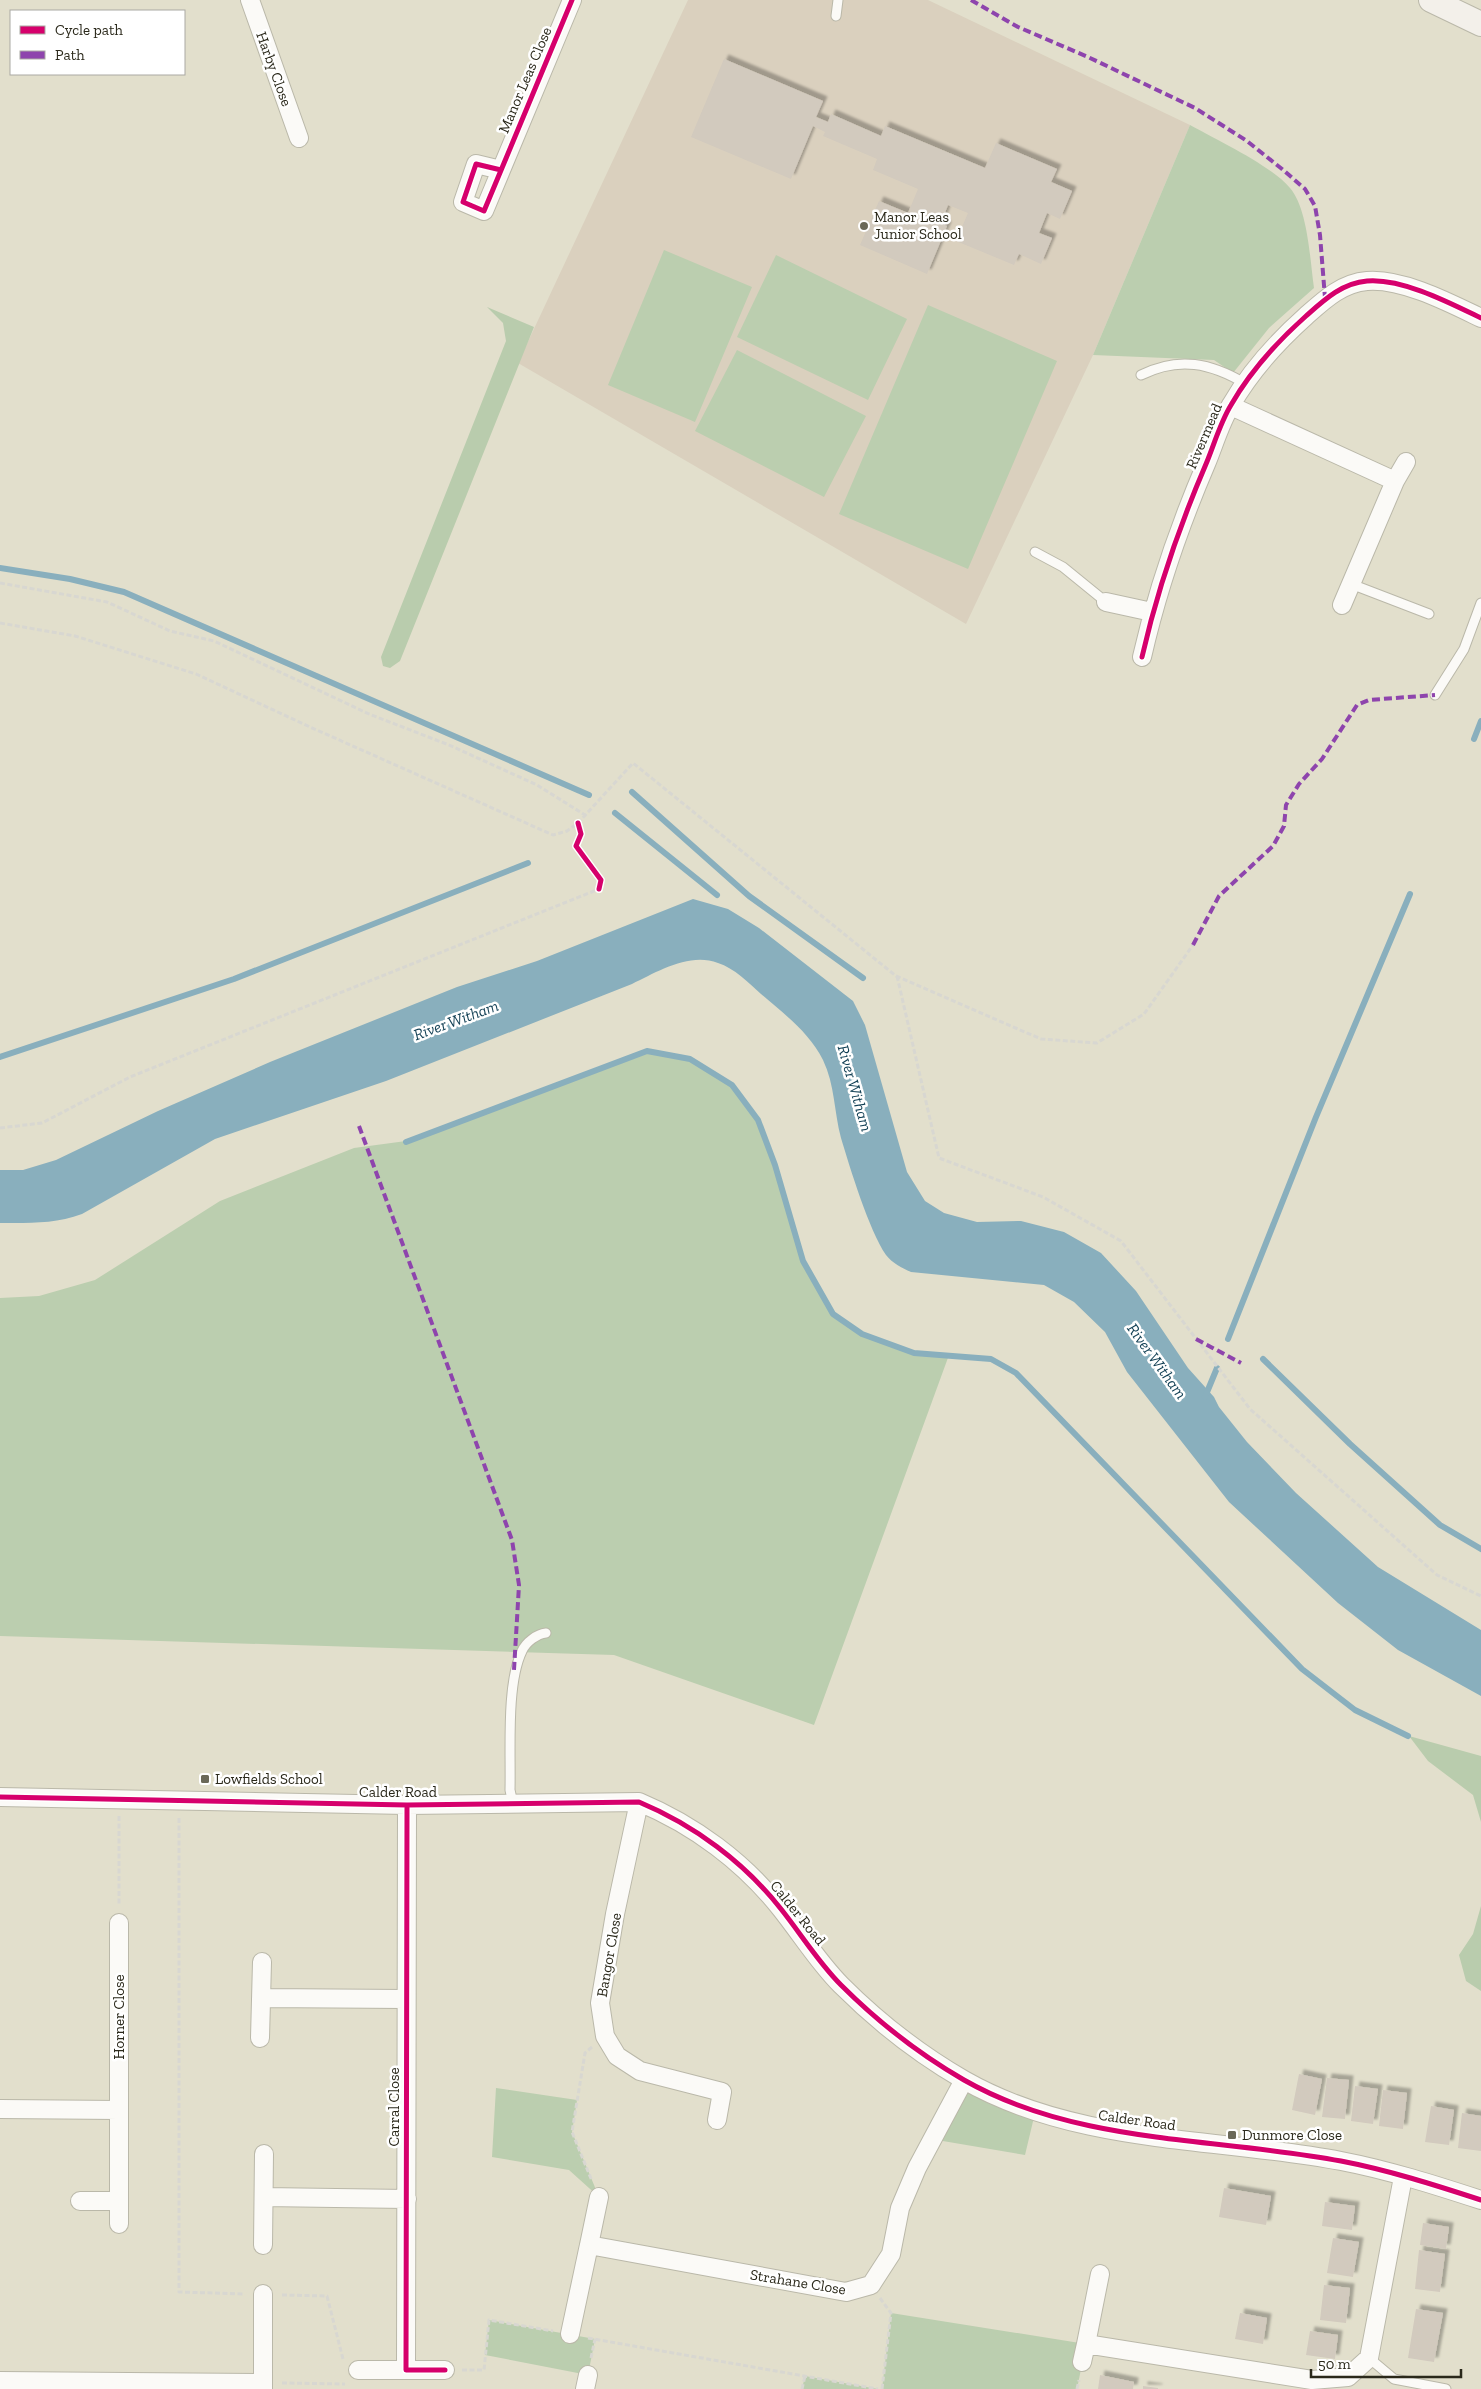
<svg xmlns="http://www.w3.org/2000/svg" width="1481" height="2389" font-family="'Zilla Slab',serif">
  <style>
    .education { fill: #dad0be }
    .green { fill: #bbceaf }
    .forest { fill: #b9ccad }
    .water { fill: #89afbd }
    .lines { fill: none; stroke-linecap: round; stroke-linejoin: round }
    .stream { stroke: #89afbd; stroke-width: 6 }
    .building { fill: #d2cabe; filter: url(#shadow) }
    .lane-casing { stroke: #bab8a9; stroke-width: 11 }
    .street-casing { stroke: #bab8a9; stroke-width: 20 }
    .secondary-casing { stroke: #bab8a9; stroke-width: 26 }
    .path { stroke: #d8d7d1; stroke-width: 3; stroke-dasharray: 5 2.5; stroke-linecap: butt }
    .lane { stroke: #fbfaf7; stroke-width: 9 }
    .street { stroke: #fbfaf7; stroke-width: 18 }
    .secondary { stroke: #f3f0ea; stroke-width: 24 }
    .quiet { stroke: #8e44ad; stroke-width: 4; stroke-dasharray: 8 4; stroke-linecap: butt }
    .cycleway-casing { stroke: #fff; stroke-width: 8 }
    .cycleway { stroke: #d6006c; stroke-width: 5 }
    .poi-dot { fill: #6a6858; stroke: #fff; stroke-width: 2 }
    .labels { text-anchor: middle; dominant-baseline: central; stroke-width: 5; stroke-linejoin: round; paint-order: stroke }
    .street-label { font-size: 15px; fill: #2a281a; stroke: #fff }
    .poi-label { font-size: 15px; fill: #2a281a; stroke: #fff; text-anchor: start }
    .water-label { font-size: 16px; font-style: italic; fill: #0e3d52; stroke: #fff }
  </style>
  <defs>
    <filter id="shadow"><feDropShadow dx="4.5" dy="-4.5" stdDeviation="1" flood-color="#0004"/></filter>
  </defs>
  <rect width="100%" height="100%" fill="#e2dfcc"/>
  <!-- education -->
  <path class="education" d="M688,0h240l262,125 -97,230 -127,269 -448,-261z"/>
  <!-- green -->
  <path class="green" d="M1190,125c27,15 82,41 100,63 18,21 20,72 24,100l-45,40 -36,45 -19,-13 -121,-5z
    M664,250l88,37 -57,135 -87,-37z
    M776,255l131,64 -39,81 -131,-63z
    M928,305l129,56 -89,208 -129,-55z
    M737,350l129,66 -42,81 -129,-66z
    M647,1051l43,8 42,26 26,35 17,45 28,96 30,53 29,20 52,19 35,2 -135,370 -200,-70 -614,-19v-338l39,-2 56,-16 125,-79 134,-53 52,-7z
    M964,2080l71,33 -10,42 -94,-16z
    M496,2088l81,12 -5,32 27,65 -30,-27 -77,-13z
    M891,2313l195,31 -9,45h-195z
    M489,2320l106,19 -7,36 -103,-20z
    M805,2376l73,13h-76z"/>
  <!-- forest -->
  <path class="forest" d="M487,307l47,20 -134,334 -10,7 -7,-2 -2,-9 125,-316 -3,-18z
    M1409,1736l72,20v66l-8,-27 -45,-34z
    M1481,1906v85l-15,-10 -7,-26 14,-21z"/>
  <!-- water -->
  <path class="water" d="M693,899l35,10 31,19 94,73 12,24 42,147 18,29 19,12 33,9 44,-1 43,11 37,21 35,38 52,77 26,29 5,10 28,35 49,51 82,74 103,63v66l-83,-46 -60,-47 -109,-101 -102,-130 -22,-40 -31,-30 -30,-17 -133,-13c-9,-4 -19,-9 -25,-17 -17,-25 -36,-87 -45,-117 -7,-26 -6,-53 -18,-78 -14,-28 -39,-46 -62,-66 -12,-11 -27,-26 -43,-31 -29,-11 -61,9 -86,21l-246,97 -171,58 -133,75c-27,10 -53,9 -82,9v-53h23l33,-10 102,-49 112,-49 187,-75 80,-26z"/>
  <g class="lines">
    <!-- stream -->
    <path class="stream" d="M0,568l70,11 54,13 465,203
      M1474,739l7,-18
      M632,792l117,104 114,82
      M615,813l102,82
      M0,1057l234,-78 294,-116
      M406,1142l241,-91 43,8 42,26 26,35 17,45 28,96 30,53 29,20 52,19 77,6 25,14 286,296 53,41 53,26
      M1228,1339l88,-222 94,-223
      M1263,1359l87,85 90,81 41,24
      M1205,1397l12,-29"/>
  </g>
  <!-- building -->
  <path class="building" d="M724,59l99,42 -7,16 12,5 3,-8 50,22 4,-10 100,42 11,-25 61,26 -6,13 21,9 -12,28 -13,-6 -8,20 13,5 -11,26 -22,-10 -5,11 -58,-24 12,-28 -20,-8 -7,18 6,3 -20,48 -67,-29 19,-44 29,12 10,-24 -45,-19 4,-11 -54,-23 2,-4 -12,-6 -22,53 -100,-42z
    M1299,2074l23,5 -7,36 -23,-5z
    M1327,2078l22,2 -4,39 -23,-2z
    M1355,2086l23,3 -5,35 -22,-3z
    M1383,2090l24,3 -4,36 -24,-3z
    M1431,2106l23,4 -5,35 -24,-3z
    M1462,2113l19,3v35l-23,-3z
    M1224,2188l47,8 -5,29 -47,-8z
    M1325,2202l30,4 -3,24 -30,-4z
    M1423,2223l26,4 -3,22 -26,-4z
    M1333,2238l26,4 -6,35 -26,-4z
    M1419,2250l26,4 -5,38 -25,-3z
    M1324,2285l26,3 -4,35 -26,-3z
    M1416,2309l27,4 -9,49 -26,-4z
    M1240,2313l27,5 -4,26 -28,-5z
    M1310,2331l28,4 -3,24 -29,-4z
    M1100,2375l34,7 -1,7h-35z
    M1143,2386l15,2v1h-15z"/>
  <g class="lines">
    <defs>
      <path id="lane" d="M836,16l2,-16
        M1141,375c38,-19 70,-12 105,9
        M1035,552l28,15 43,35
        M1351,584l78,30
        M1435,695l29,-46 17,-46
        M513,1804l-3,-14c1,-38 -4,-106 12,-139 4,-9 15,-17 24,-18
        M1369,2358l25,21 52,10"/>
      <path id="street" d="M250,0l49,138
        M501,170l-25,-6 -13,38 21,9 88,-211
        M1231,406l164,75 -53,124
        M1395,481l11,-19
        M1106,602l46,10
        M1142,657c15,-66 37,-130 64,-193 8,-19 14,-41 25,-59 19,-33 47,-64 75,-89 18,-16 36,-33 61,-35 35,-3 83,22 114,37
        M0,1797l407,8 232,-3c55,23 105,60 142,107 20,25 37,53 60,76 36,36 78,69 123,95 114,65 251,57 377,81 47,9 94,24 140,39
        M639,1802l-24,112 -15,89 5,33 12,20 23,15 82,21 -5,28
        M407,1805l-1,565h39
        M119,1923v301
        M261,1998l145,1
        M260,2038l2,-76
        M0,2109l119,1
        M264,2197l143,2
        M599,2197l-10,48 257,47 25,-7 20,-31 9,-46 17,-40 47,-88
        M80,2201h39
        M263,2245l1,-91
        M1100,2274l-14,70 226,36 36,-3 21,-19 34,-181
        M263,2294v95
        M570,2334l19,-89
        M1082,2362l4,-18
        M358,2370h48
        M0,2381l263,2
        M585,2389l3,-14"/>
      <path id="secondary" d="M1431,0l50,24"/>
    </defs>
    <!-- lane casing -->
    <use href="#lane" class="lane-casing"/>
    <!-- street casing -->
    <use href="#street" class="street-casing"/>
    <!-- secondary casing -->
    <use href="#secondary" class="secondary-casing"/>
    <!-- path -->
    <path class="path" d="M0,583l107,19 63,29 44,10 155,73 80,31 88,40 48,30
      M0,623l75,13 121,38 114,53 243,108 14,-4 11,-8 55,-60 263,213 145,63 56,4 47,-29 49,-69
      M897,976l42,182 104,39 78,44 129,168 187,166 44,21
      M0,1128l42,-5 88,-46 469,-188 2,-9 -25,-34 5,-12 -3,-11
      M119,1816v89
      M179,1818v474l66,2
      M592,2047l-7,6 -13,79 20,49
      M282,2295l45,1 16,63
      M880,2298l11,15 -9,76
      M588,2338l290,51
      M591,2358l4,-19
      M462,2370h22l5,-50 64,11
      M282,2383l63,1
      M802,2389l3,-13
      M1077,2389l2,-9"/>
    <!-- lane -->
    <use href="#lane" class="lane"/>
    <!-- street -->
    <use href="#street" class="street"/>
    <!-- secondary -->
    <use href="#secondary" class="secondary"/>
    <!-- quiet -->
    <path class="quiet" d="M971,0l47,27 70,30 107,51 52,33 35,28 23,20 10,17 5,29 5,63
      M1193,945l26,-49 54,-50 11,-20 2,-21 13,-21 23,-25 35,-54 12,-5 66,-5
      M359,1126l153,414 7,45 -5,85
      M1196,1339l45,24"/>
    <defs>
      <path id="cycleway" d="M501,170l-25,-6 -13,38 21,9 88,-211
        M1142,657c15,-66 37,-130 64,-193 8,-19 14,-41 25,-59 19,-33 47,-64 75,-89 18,-16 36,-33 61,-35 35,-3 83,22 114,37
        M578,823l3,11 -5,12 25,34 -2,9
        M0,1797l407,8 232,-3c55,23 105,60 142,107 20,25 37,53 60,76 36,36 78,69 123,95 114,65 251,57 377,81 47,9 94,24 140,39
        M407,1805l-1,565h39"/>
    </defs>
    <!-- cycleway casing -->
    <use href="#cycleway" class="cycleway-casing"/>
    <!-- cycleway -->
    <use href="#cycleway" class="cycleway"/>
  </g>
  <!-- markers -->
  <g class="poi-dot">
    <circle cx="864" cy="226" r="5"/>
    <rect x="200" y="1774" width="10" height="10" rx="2.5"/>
    <rect x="1227" y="2130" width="10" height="10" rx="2.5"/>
  </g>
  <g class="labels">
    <!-- street labels -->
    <g class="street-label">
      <text transform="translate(274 69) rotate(70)">Harby Close</text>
      <text transform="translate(525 80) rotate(-67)">Manor Leas Close</text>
      <text transform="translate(1204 436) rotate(-67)">Rivermead</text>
      <text x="398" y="1792">Calder Road</text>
      <text transform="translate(798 1913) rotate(51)">Calder Road</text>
      <text transform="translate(609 1955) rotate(-80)">Bangor Close</text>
      <text transform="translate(119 2017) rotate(-90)">Horner Close</text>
      <text transform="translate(394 2107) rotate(-90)">Carral Close</text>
      <text transform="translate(1137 2120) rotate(8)">Calder Road</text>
      <text transform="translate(798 2282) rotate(9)">Strahane Close</text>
    </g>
    <!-- poi labels -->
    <g class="poi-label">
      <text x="874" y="217">Manor Leas<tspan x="874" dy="17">Junior School</tspan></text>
      <text x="215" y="1779">Lowfields School</text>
      <text x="1242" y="2135">Dunmore Close</text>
    </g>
    <!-- water labels -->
    <g class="water-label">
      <text transform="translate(456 1020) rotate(-20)">River Witham</text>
      <text transform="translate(855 1088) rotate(74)">River Witham</text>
      <text transform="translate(1157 1361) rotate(54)">River Witham</text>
    </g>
  </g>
  <!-- legend -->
  <rect x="10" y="10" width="175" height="65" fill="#ffffff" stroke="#aaa9a3"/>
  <rect x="20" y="26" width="25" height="8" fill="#d6006c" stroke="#aaa9a3"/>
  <text x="55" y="35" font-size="15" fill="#2a281a">Cycle path</text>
  <rect x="20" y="51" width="25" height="8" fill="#8e44ad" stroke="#aaa9a3"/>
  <text x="55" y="60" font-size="15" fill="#2a281a">Path</text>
  <!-- scale -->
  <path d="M1311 2369v8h150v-8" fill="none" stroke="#2a281a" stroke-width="2.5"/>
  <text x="1318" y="2369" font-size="15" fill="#2a281a" stroke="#ffffff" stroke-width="4" paint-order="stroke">50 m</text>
</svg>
